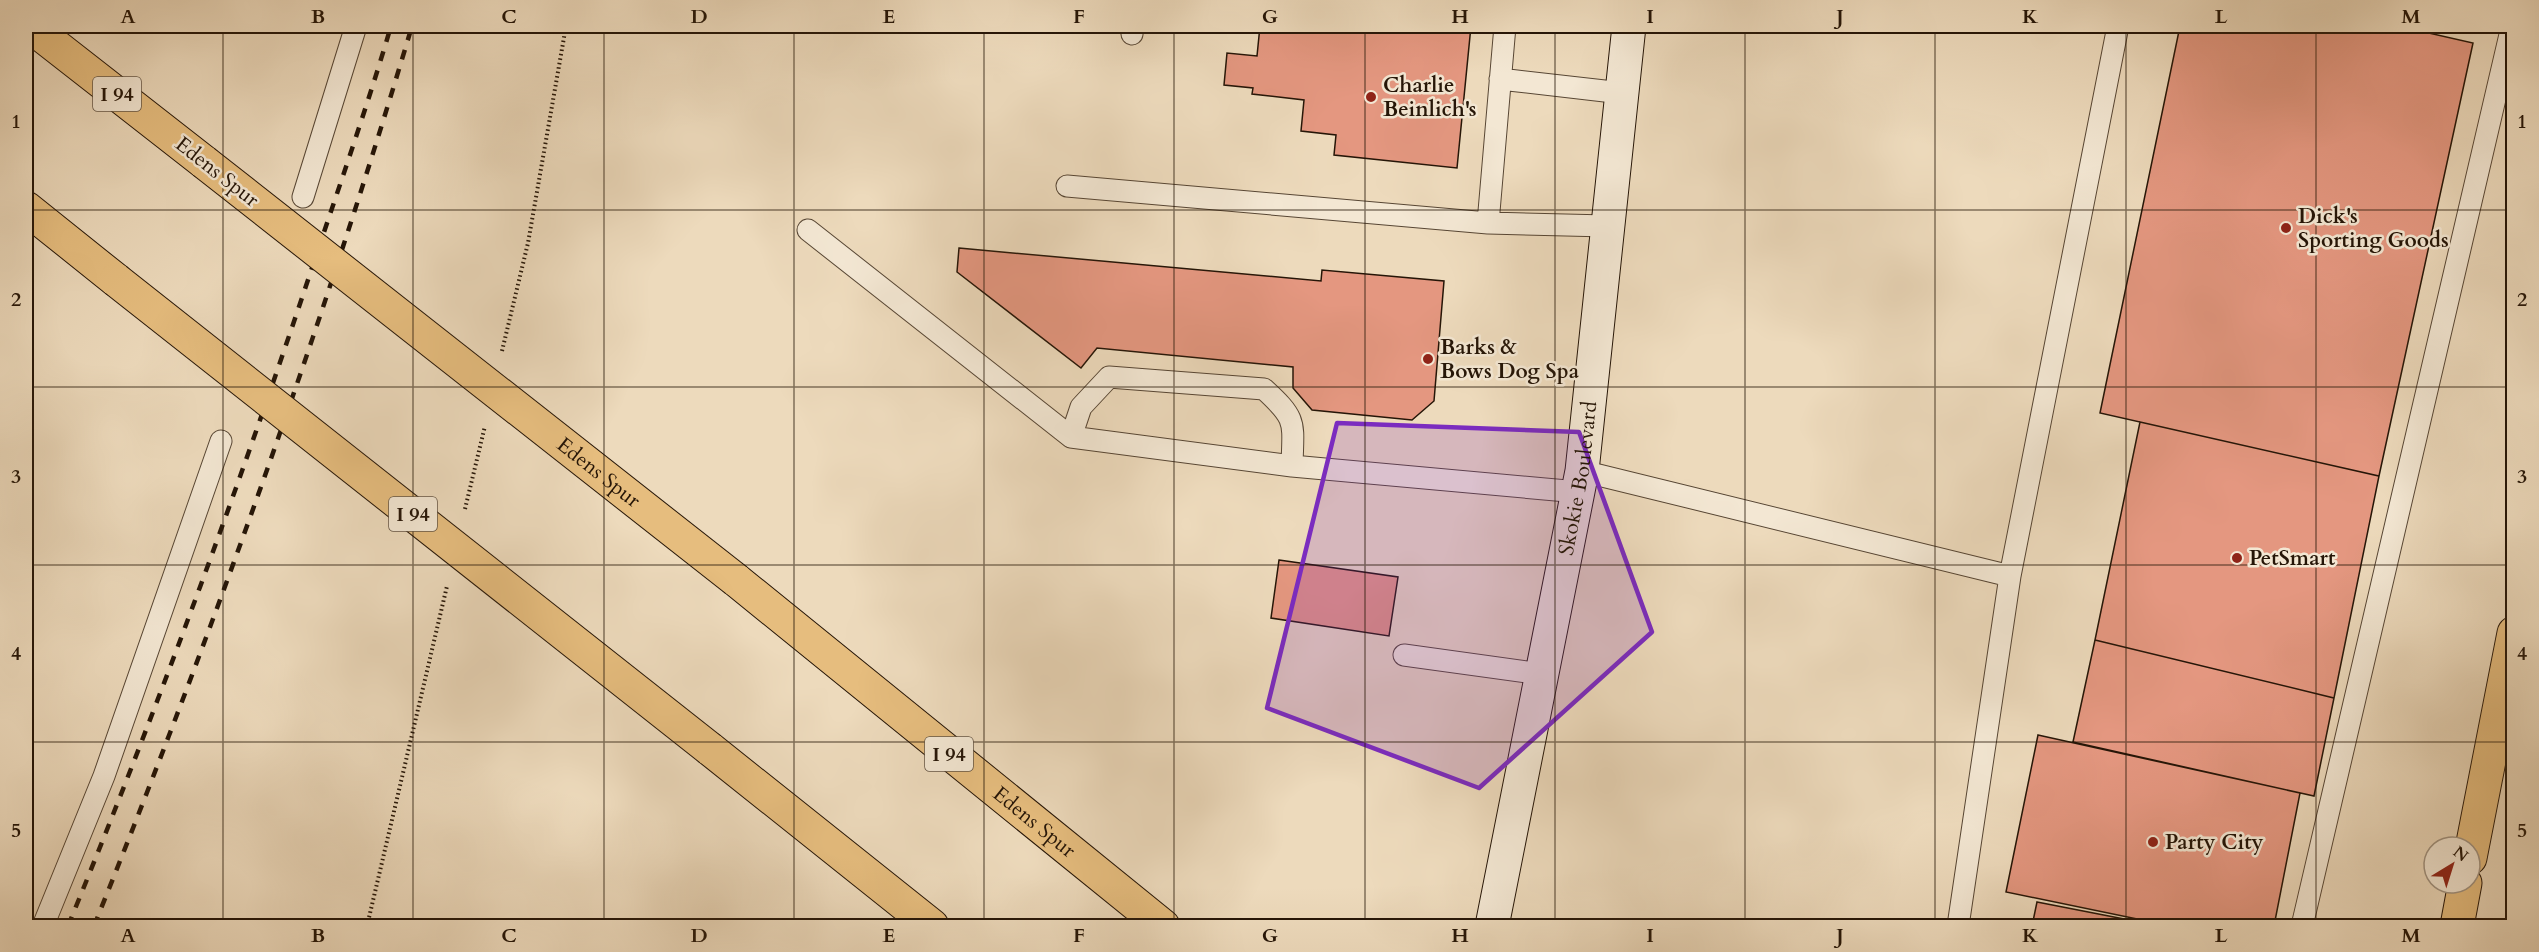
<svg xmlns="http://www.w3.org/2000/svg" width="2539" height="952" font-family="Cardo,serif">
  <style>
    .building { fill: #e49780; stroke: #251507; stroke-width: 1.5 }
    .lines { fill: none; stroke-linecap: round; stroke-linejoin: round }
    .service-casing { stroke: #574634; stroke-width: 23 }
    .secondary-casing { stroke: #251507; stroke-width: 35 }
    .motorway-casing { stroke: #251507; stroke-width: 35 }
    .path { stroke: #251507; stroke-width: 4; stroke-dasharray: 1.5 3; stroke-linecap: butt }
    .service { stroke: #f3e7d3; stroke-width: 21 }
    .secondary { stroke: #f3e7d3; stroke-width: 33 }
    .motorway { stroke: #e6bd7e; stroke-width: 33 }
    .rail { stroke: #251507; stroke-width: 4.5; stroke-dasharray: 10 10; stroke-linecap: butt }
    .motorway-bridge-casing { stroke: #251507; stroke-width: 35; stroke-linecap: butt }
    .motorway-bridge { stroke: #e6bd7e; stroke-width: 33 }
    .marked { fill: #7b2cbf; fill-opacity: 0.2; stroke: #7b2cbf; stroke-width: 4.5; stroke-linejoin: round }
    .grid { fill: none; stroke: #251507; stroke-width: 1.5; stroke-opacity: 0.55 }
    .poi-dot { fill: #8f2418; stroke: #f3e7d3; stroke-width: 2 }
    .labels { text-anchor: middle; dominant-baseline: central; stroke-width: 5; stroke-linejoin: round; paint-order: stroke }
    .shield { fill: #f3e7d3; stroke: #635444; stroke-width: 1.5 }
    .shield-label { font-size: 20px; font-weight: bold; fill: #251507 }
    .poi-label { font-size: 21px; font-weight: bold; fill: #251507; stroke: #f3e7d3; text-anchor: start }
    .street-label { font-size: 21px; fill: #251507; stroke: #f3e7d3 }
    .neatline { fill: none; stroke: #251507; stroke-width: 2 }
    .grid-label { font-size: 20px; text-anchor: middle; font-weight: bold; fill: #251507 }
  </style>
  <rect width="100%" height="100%" fill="#eddabc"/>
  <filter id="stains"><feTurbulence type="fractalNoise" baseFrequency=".00333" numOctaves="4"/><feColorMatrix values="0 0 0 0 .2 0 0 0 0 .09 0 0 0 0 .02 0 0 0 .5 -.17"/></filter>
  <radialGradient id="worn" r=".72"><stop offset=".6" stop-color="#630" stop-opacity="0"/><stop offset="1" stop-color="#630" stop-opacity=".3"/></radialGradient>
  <!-- building -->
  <path class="building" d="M1260,26h211l-14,142 -123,-13 2,-20 -35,-4 3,-31 -52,-6 1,-6 -29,-3 3,-32 30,3z
    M2180,26h218l75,17 -94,433 -279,-63z
    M959,248l362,33 1,-11 122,11 -10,120 -22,19 -100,-10 -19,-22v-21l-196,-19 -16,20 -124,-96z
    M2140,422l239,54 -45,222 -239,-58z
    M1279,560l119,17 -9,59 -118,-18z
    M2095,640l239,58 -20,98 -241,-54z
    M2038,735l262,58 -26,133h-103l-165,-34z
    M2037,902l123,24h-128z"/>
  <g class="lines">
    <defs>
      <path id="service" d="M1132,34l1,-8
        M1500,79l122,14
        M1067,186l421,37 119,3
        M303,197l53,-171
        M1488,223l17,-197
        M808,230l263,207 10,-30 28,-30 155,12c34,31 29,33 28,77l286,26
        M1071,437l221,29
        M1582,471l428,105
        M1404,655l138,19
        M43,926l61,-150 117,-335
        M1958,926l52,-350 108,-550
        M2302,926l210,-900"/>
      <g id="secondary">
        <path id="s1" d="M1492,926l90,-455 47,-445"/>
      </g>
      <g id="motorway">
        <path d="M30,26l174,136"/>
        <path d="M26,208l90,72"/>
        <path id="s2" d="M736,580l427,346"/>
        <path d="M710,749l222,177"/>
        <path d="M2470,858l44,-225"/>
        <path d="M2457,926l8,-43"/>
      </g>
    </defs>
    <!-- service casing -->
    <use href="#service" class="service-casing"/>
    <!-- secondary casing -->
    <use href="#secondary" class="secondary-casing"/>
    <!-- motorway casing -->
    <use href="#motorway" class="motorway-casing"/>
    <!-- path -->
    <path class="path" d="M502,351l26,-108 38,-217
      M465,509l20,-83
      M367,926l80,-340"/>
    <!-- service -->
    <use href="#service" class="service"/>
    <!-- secondary -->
    <use href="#secondary" class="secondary"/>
    <!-- motorway -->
    <use href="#motorway" class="motorway"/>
    <!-- rail -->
    <path class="rail" d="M68,926c90,-219 172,-442 247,-667 26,-78 53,-155 76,-233
      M94,926c119,-295 227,-595 318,-900"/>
    <defs>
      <g id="motorway-bridge">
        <path id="s3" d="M204,162l532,418"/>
        <path d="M116,280l594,469"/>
      </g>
    </defs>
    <!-- motorway-bridge casing -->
    <use href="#motorway-bridge" class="motorway-bridge-casing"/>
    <!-- motorway-bridge -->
    <use href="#motorway-bridge" class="motorway-bridge"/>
  </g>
  <!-- marked area -->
  <path class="marked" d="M1337,423l242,9 73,200 -173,156 -212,-80z"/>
  <!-- grid -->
  <path class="grid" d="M223,26v900M413,26v900M604,26v900M794,26v900M984,26v900M1174,26v900M1365,26v900M1555,26v900M1745,26v900M1935,26v900M2126,26v900M2316,26v900M26,210h2488M26,387h2488M26,565h2488M26,742h2488"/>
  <!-- markers -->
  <g class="poi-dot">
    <circle cx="1371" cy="97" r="6"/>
    <circle cx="2286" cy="228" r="6"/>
    <circle cx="1428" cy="359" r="6"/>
    <circle cx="2237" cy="558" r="6"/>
    <circle cx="2153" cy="842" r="6"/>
  </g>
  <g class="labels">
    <!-- shield labels -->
    <g class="shield">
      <rect x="93" y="77" width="48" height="34" rx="4.5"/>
      <rect x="389" y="497" width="48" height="34" rx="4.5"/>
      <rect x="925" y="737" width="48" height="34" rx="4.5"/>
    </g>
    <g class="shield-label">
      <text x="117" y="94">I 94</text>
      <text x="413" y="514">I 94</text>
      <text x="949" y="754">I 94</text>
    </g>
    <!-- poi labels -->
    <g class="poi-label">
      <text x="1383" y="85">Charlie<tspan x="1383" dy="24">Beinlich's</tspan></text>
      <text x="2298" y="216">Dick's<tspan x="2298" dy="24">Sporting Goods</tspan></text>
      <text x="1440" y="347">Barks &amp;<tspan x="1440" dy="24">Bows Dog Spa</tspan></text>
      <text x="2249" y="558">PetSmart</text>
      <text x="2165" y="842">Party City</text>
    </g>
    <!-- street labels -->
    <g class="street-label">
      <text transform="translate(217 172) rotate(38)">Edens Spur</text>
      <text stroke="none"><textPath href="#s3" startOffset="502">Edens Spur</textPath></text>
      <text stroke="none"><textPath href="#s1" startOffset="456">Skokie Boulevard</textPath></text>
      <text stroke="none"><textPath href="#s2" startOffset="384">Edens Spur</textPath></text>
    </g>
  </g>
  <!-- margin -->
  <rect width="2539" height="952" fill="none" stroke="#eddabc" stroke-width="66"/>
  <!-- north arrow -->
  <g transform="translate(2452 865) rotate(38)"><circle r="28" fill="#f3e7d3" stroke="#a19381" stroke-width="1.5"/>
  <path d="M0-4.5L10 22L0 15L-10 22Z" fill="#8f2418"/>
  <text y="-9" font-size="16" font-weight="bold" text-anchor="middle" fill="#251507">N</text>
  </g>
  <rect x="33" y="33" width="2473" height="886" class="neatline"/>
  <g class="grid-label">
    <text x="128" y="23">A</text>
    <text x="318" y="23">B</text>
    <text x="509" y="23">C</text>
    <text x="699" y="23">D</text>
    <text x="889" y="23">E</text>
    <text x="1079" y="23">F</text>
    <text x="1270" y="23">G</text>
    <text x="1460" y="23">H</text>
    <text x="1650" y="23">I</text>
    <text x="1840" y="23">J</text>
    <text x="2030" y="23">K</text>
    <text x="2221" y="23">L</text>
    <text x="2411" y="23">M</text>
    <text x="16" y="128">1</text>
    <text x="2522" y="128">1</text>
    <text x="16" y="306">2</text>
    <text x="2522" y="306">2</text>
    <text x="16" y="483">3</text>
    <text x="2522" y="483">3</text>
    <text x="16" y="660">4</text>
    <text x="2522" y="660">4</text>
    <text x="16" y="837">5</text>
    <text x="2522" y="837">5</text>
    <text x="128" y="942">A</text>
    <text x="318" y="942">B</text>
    <text x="509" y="942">C</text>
    <text x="699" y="942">D</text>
    <text x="889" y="942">E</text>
    <text x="1079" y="942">F</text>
    <text x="1270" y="942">G</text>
    <text x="1460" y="942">H</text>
    <text x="1650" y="942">I</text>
    <text x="1840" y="942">J</text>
    <text x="2030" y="942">K</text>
    <text x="2221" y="942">L</text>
    <text x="2411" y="942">M</text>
  </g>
  <rect width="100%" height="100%" filter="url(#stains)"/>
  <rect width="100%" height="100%" fill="url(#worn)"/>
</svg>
